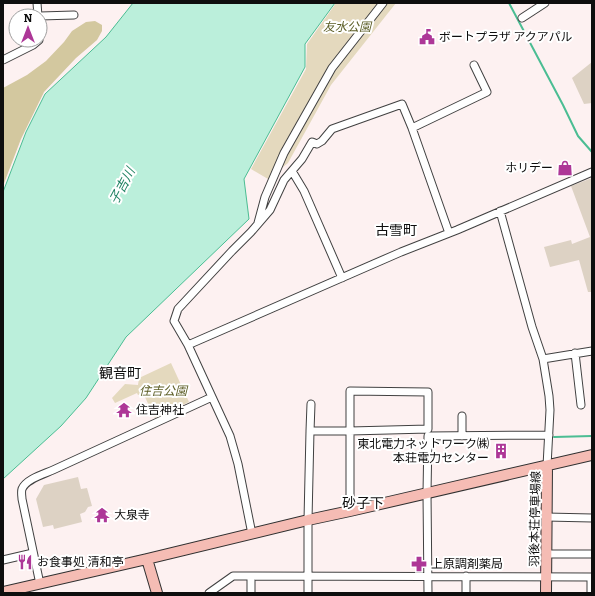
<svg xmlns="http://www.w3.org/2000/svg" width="595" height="596" font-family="Bitter,'Noto Sans JP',serif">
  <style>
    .green { fill: #e4d9be }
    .forest { fill: #d3c89f }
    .cemetery { fill: #ddd2c4 }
    .water { fill: #bbefdb; stroke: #4bbd93 }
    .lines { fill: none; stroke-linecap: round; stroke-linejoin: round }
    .stream { stroke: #4bbd93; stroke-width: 2 }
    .street-casing { stroke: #414141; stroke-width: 9 }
    .secondary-casing { stroke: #303030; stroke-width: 12 }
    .street { stroke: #fff; stroke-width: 7 }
    .secondary { stroke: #f5bcb4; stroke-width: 10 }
    .labels { text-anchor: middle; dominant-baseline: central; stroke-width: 4; stroke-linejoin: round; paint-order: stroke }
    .park-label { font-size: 12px; font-style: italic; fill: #5c5e26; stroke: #fff }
    .poi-label { font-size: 12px; fill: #0e0e0e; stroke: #fff; text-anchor: start }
    .street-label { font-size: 12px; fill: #0e0e0e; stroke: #fff }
    .water-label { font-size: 13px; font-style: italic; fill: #248465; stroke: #fff }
    .quarter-label { font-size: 14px; fill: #0e0e0e; stroke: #fff }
  </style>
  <rect width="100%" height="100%" fill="#fdf1f1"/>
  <!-- green -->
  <path class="green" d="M336,3h60l-65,82 -43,78 -20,16 -17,-10 55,-100 1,-25z
    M171,363l18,39 -34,16 -12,-25 -5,2 -1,-2 -22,10 -3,-5 13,-14 13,1 1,-7z"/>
  <!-- forest -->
  <path class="forest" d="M95,21l7,4v6l-5,9 -21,18 -32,34 -23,47 -18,47v-98l24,-13 19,-14 18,-19 8,-11 14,-9z"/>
  <!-- cemetery -->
  <path class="cemetery" d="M592,62v41l-8,1 -12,-26z
    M592,178v114h-4l-9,-32 -29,7 -6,-20 27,-7 1,4 18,-7 -19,-51z
    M78,477l3,12 6,-1 5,18 -4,1 -3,5 -5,2 2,8 -28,7 -1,-4 -10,2 -7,-28 8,-14z"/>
  <!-- water -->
  <path class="water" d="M133,3h202l-30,41v23l-61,112 5,40 -123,118 -40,61 -25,28 -58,53v-287l23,-60 19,-38 61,-57z"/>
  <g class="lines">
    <!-- stream -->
    <path class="stream" d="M509,3l54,102 15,31 14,16
      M554,437l38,-1"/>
    <defs>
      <path id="street" d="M37,3l1,13
        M40,16l34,-1
        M522,18l23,-15
        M3,60l30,-15 6,-5
        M292,171l12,20 38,87
        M500,211l32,116 11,32 6,37 1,14 -3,56
        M258,223l7,-26 19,-44 48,-85 51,-65
        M449,233l-37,-105 75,-36 -13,-27
        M188,345l213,-93 56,-22 135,-58
        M575,353l6,52
        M543,359l49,-8
        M311,404l-1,27h40l78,-2v-37l-78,-1v120
        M462,416v20
        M546,517l46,1
        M252,534l-14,-70 -8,-28 -42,-91 -14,-24 4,-12 54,-58 19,-19 19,-22 14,-30 18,-21 10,-17 5,2 5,-3 10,-12 70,-25 10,24
        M546,554h46
        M3,560l30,-7
        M466,576v17
        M40,584l-18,-85c0,-2 -1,-7 0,-10 4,-10 22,-15 31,-19l159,-73
        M209,593l24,-17h18l341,1
        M251,593v-17
        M308,593v-73l2,-89
        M428,593l-1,-100 1,-57 121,-1
        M591,593v-16"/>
      <path id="secondary" d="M147,559l10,34
        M3,592l144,-33 161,-39 42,-9 242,-56
        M546,593l1,-127"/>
    </defs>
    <!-- street casing -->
    <use href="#street" class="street-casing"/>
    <!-- secondary casing -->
    <use href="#secondary" class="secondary-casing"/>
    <!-- street -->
    <use href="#street" class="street"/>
    <!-- secondary -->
    <use href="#secondary" class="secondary"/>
  </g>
  <!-- icons -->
  <defs>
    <symbol id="civic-bare" viewBox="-9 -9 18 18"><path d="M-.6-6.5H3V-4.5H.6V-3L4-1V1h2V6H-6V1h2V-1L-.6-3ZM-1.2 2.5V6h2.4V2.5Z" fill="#ad3797" stroke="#fff" stroke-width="2.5" paint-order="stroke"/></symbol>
    <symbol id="shop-bare" viewBox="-9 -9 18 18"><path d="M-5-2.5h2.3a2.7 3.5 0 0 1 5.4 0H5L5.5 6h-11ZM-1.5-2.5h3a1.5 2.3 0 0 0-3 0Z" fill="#ad3797" stroke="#fff" stroke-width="2.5" paint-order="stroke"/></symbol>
    <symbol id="temple-bare" viewBox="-9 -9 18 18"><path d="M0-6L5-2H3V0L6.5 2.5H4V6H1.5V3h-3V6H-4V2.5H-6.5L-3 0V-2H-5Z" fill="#ad3797" stroke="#fff" stroke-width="2.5" paint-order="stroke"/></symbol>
    <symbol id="building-bare" viewBox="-9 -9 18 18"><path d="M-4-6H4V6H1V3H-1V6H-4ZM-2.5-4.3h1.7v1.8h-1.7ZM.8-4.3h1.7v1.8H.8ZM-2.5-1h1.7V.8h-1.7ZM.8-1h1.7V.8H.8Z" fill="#ad3797" stroke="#fff" stroke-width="2.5" paint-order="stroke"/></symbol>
    <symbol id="restaurant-bare" viewBox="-9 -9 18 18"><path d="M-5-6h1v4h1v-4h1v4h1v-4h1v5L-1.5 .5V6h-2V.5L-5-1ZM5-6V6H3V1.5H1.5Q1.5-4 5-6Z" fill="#ad3797" stroke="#fff" stroke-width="2.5" paint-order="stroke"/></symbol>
    <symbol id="pharmacy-bare" viewBox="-9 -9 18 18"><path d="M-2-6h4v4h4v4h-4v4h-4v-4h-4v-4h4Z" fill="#ad3797" stroke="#fff" stroke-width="2.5" paint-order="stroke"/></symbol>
  </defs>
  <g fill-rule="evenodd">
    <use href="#civic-bare" x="416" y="26" width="22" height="22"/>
    <use href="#shop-bare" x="554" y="157" width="22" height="22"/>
    <use href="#temple-bare" x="113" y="399" width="22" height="22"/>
    <use href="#building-bare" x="490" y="440" width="22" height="22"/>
    <use href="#temple-bare" x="91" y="504" width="22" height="22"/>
    <use href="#restaurant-bare" x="14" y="551" width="22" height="22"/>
    <use href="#pharmacy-bare" x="408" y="553" width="22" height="22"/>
  </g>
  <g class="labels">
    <!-- park labels -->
    <g class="park-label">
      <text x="347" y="27">友水公園</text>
      <text x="163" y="391">住吉公園</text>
    </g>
    <!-- poi labels -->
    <g class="poi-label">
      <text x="439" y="37">ボートプラザ アクアパル</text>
      <text x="553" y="168" text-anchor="end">ホリデー</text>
      <text x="136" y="410">住吉神社</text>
      <text x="489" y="444" text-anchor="end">東北電力ネットワーク㈱<tspan x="489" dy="14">本荘電力センター</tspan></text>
      <text x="114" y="515">大泉寺</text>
      <text x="37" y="562">お食事処 清和亭</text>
      <text x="431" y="564">上原調剤薬局</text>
    </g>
    <!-- street labels -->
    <g class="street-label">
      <text transform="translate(535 519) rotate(-89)">羽後本荘停車場線</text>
    </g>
    <!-- water labels -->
    <g class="water-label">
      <text transform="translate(122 186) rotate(-62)">子吉川</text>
    </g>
    <!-- quarter labels -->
    <g class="quarter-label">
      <text x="396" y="230">古雪町</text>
      <text x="120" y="373">観音町</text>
      <text x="363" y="503">砂子下</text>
    </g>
  </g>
  <!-- border -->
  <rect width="595" height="596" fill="none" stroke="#0e0e0e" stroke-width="8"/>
  <!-- north arrow -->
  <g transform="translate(28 28)"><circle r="19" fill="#ffffff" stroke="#9f9f9f"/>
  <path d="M0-3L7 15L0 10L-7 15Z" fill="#ad3797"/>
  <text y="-6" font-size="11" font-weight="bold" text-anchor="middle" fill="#0e0e0e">N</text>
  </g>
</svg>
